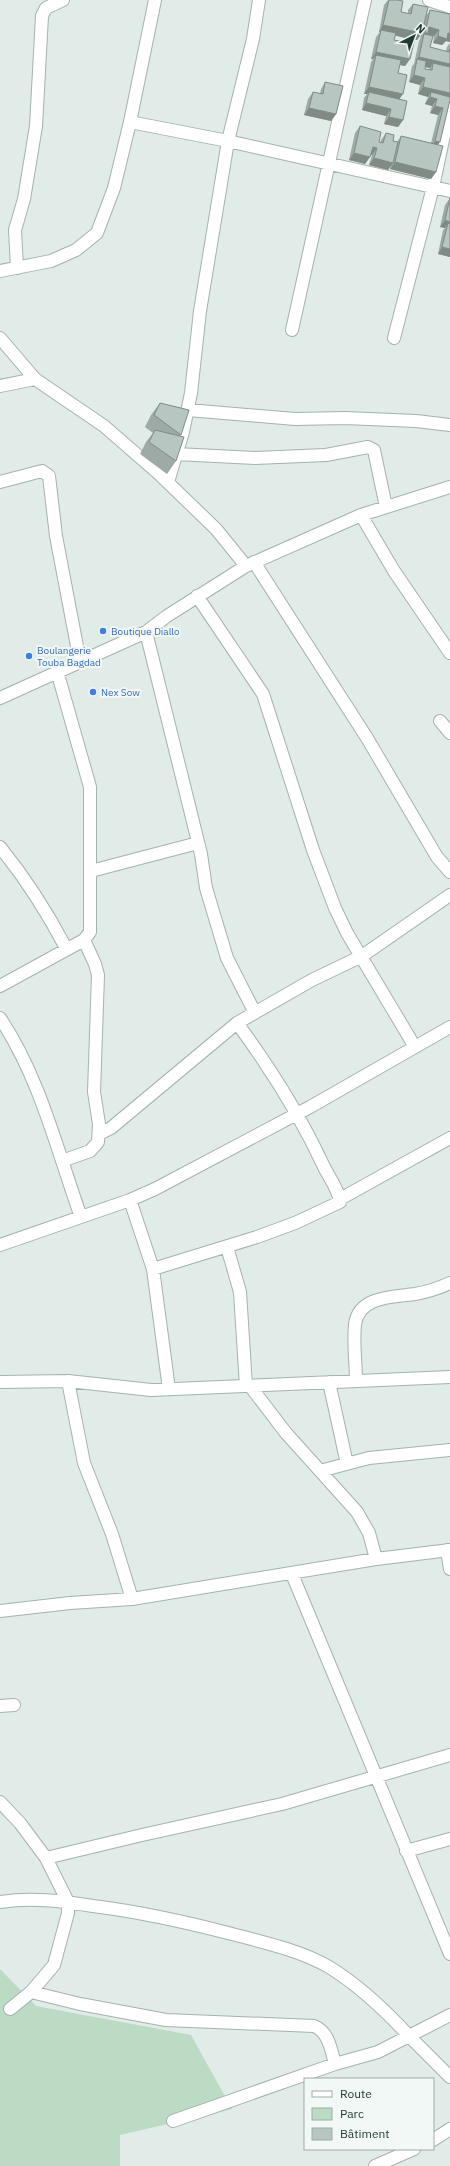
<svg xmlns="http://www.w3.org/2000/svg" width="450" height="2166" font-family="'IBM Plex Sans',sans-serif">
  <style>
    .green { fill: #bbdbc4 }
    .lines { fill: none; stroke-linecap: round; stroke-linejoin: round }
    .minor-casing { stroke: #a4b3ae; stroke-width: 14 }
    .tertiary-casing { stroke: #a4b3ae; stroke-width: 14 }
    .minor { stroke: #fff; stroke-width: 12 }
    .tertiary { stroke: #fff; stroke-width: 12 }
    .wall { fill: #9daaa5; fill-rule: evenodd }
    .shaded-wall { fill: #808b86 }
    .building { fill: #b7c6c0; stroke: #808b86 }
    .shop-dot { fill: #3f7fe0; stroke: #f2f8f5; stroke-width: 1.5 }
    .labels { text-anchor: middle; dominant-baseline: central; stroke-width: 4; stroke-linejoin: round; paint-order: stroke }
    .shop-label { font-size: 10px; fill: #366cbe; stroke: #f2f8f5; text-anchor: start }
  </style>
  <rect width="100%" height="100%" fill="#e1ebe7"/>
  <!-- green -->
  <path class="green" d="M0,1969l36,37 155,29 41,74 -112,26v31h-120z"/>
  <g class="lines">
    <defs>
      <path id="minor" d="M429,0l21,7
        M130,122l25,-122
        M17,268l-2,-38 9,-31 12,-73 6,-110 4,-8 17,-8
        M292,330l73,-330
        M0,338l35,41 69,47 54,47 58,56 30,37
        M394,338l39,-151 17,-80
        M0,386l35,-7
        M188,410l107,9 50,-1 71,3 34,4
        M176,454l79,4 71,-3 42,-8 6,3 12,57
        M0,482l42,-11 7,5 7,60 24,126
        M168,482l15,-50 8,-39 9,-82 28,-170 222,50
        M361,515l33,56 56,82
        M254,562l113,176 70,119 13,15
        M197,596l66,98 50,156 22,58 12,25 68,114
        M146,632l55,222 5,34 21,70 28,55
        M0,698l146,-66 21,-16 79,-50 115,-51 89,-28
        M440,721l10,12
        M0,847c26,32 47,65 66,101
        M91,871l107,-28
        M0,986l84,-46 6,-8v-145l-33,-116
        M0,1018c40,60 57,132 81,199
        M99,1134l12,-6 126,-105 75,-43 50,-24 88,-61
        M62,1161l28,-10 8,-9 1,-18 -5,-32 4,-117 -3,-11 -11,-24
        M340,1199l110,-61
        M130,1200l23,69 16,120
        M0,1245l130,-45 25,-11 155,-82 140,-80
        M227,1247l13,45 6,94
        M153,1269l104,-32 38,-14 45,-21c-1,-11 -10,-24 -15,-33 -24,-52 -54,-100 -88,-146
        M68,1381l16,82 28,71 20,65
        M356,1381c0,-18 -3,-38 -1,-56 3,-29 38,-28 60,-31 12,-2 24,-6 35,-11
        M0,1382l68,-1 83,9 299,-13
        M329,1382l18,82
        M250,1386l36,47 71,79 12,21 7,26
        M320,1471l49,-13 81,-8
        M447,1550l3,19
        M292,1574l158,380
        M0,1611l70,-8 62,-4 244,-40 74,-9
        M0,1706l14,-1
        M0,1802l20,21 26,35 22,44v11l-14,52 -23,27 -21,17
        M406,1851l44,-12
        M46,1858l96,-23 140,-31 168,-49
        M0,1902c31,-5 62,-1 93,4 48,6 93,16 139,28 31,8 70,17 97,33 31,19 56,43 80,69l41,-21
        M31,1992l49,12 86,16 148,6c15,6 17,24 21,38
        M173,2121l162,-57 43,-12 31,-16 41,41
        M433,2140l17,-11
        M375,2166l39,-17"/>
      <path id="tertiary" d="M0,271l51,-10 25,-11 21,-17 17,-45 16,-66 98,19 25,-102 6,-39"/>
    </defs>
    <!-- minor casing -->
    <use href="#minor" class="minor-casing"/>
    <!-- tertiary casing -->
    <use href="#tertiary" class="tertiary-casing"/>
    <!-- minor -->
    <use href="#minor" class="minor"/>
    <!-- tertiary -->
    <use href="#tertiary" class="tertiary"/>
  </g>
  <!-- wall -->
  <path class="wall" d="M388,0h9l4,12 7,2v-4l5,-6 13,12 4,-6 20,4v28l-4,-1 -4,4 -9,-2 1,-7h-1l-3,11 16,4 1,-4 3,-4v53l-12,49 -2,27 -5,7 -41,-10 1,-3 -3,4 -19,-5 3,-10h-1l-6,9 -16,-4 6,-27 5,-7 19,16 1,1 1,-3 5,-7 7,8 4,1 4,-6 30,7 7,-28 -8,-2 2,-7 -7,-2 2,-5 1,-2 -10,-3 2,-9 -11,-3 3,-16 2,-2 5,-23 1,-2 1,-4 -4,5h-3l-4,19 -5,7 -5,-1 -2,8 2,26 3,21 -5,7 -14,-3 2,-8 -24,-6 2,-12 3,-4h-3l7,-32 2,-3h-2l5,-22 4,-5h-1l5,-27zM395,35l14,4 -2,4 -13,-3zM425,67l5,1 -2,2 -3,-1z
    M325,82l11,32 -5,7 -27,-6 4,-16 5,-7 7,2 1,-5z
    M450,198v59l-12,-3 5,-24 2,-2 -5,-1 5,-22z
    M160,403l21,32 -1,1 -4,25 -9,13 -27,-20 6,-12 7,-9 -8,-6 6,-12z"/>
  <!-- shaded-wall -->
  <path class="shaded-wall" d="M383,25l39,8 -5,7 -7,-1 1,-2 -2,2 -28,-7v-2l-1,2h-1z
    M429,27l10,3 -5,6 -10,-2z
    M448,33l2,1v8l-4,-1 -4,4 -9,-2 5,-7z
    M376,52l34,7 -5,7 -30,-6 1,-5 -3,4h-2z
    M419,57l31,7v8l-17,-9 -3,5 -14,-3 1,-6z
    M414,75l11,3 -5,7 -11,-3z
    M369,87l34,7 -5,7 -29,-9 -2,2h-3z
    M423,87l27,6v3l-3,5 -16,-9 -3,5 -10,-3z
    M430,97l7,2 -5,7 -7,-2z
    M366,103l25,6 -5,7 -24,-6z
    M435,106l8,2 -5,7 -8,-2z
    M309,108l27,6 -5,7 -27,-6z
    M389,117l14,3 -5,7 -14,-3z
    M435,141l5,1 -5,7 -5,-1z
    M373,147l4,1 -5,7 -4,-1z
    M354,153l16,4 -5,7 -16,-4z
    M374,158l19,5 -5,7 -19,-5z
    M395,162l41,10 -5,7 -41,-10z
    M445,220l5,2v8l-2,-7 -3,5 -5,-1z
    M442,247l8,2v8l-12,-3z"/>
  <!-- building -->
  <path class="building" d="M389,0h8l6,1 -2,11 10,2 2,-10 15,3 -6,26 -39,-8z
    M430,10l20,4v20l-2,-1 -1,6 -9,-3 1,-6 -10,-3 -1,6h-3z
    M381,30l15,3 -2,7 15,3 2,-6 4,1 -5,21 -34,-7z
    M424,34l9,2 -3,11 19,5 1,-3v15l-31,-7z
    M376,55l25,5 -3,13 9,2 -4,19 -34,-7z
    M417,59l9,2 -1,8 7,1 1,-7 17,4v26l-27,-6 2,-9 -11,-3z
    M325,82l18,4 -7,28 -27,-6 4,-16 10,2z
    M369,92l38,9 -4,19 -14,-3 2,-8 -25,-6z
    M431,92l19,5v3l-10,42 -5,-1 8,-33 -8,-2 2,-7 -7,-2z
    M360,126l21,6 -2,10 4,1 3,-10 8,2 -1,6 5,1 -5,21 -19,-5 3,-10 -4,-1 -3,10 -16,-4z
    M401,136l42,10 -7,26 -41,-10z
    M450,198v24l-5,-2z
    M448,223l2,1v25l-8,-2z
    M160,403l29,7 -8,25 -27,-20z
    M155,430l29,7 -8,24 -27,-19z"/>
  <!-- markers -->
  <g class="shop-dot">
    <circle cx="103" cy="631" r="4"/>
    <circle cx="29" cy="656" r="4"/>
    <circle cx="93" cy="692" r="4"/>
  </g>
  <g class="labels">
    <!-- shop labels -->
    <g class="shop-label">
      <text x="111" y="631">Boutique Diallo</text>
      <text x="37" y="650">Boulangerie<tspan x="37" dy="12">Touba Bagdad</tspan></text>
      <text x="101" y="692">Nex Sow</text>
    </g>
  </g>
  <!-- legend -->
  <rect x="304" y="2078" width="130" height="72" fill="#f2f8f5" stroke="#9faca8"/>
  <rect x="312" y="2091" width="20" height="6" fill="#ffffff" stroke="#9faca8"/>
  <text x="340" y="2098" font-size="12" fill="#233b35">Route</text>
  <rect x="312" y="2108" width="20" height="12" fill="#bbdbc4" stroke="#9faca8"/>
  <text x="340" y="2118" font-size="12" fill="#233b35">Parc</text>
  <rect x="312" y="2128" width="20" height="12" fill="#b7c6c0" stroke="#9faca8"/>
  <text x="340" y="2138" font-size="12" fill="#233b35">Bâtiment</text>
  <!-- north arrow -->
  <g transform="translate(414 36) rotate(42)" stroke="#f2f8f5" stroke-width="3" paint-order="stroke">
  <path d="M0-3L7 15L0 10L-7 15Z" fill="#233b35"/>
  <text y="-6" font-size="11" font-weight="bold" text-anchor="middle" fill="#233b35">N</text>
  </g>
</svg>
